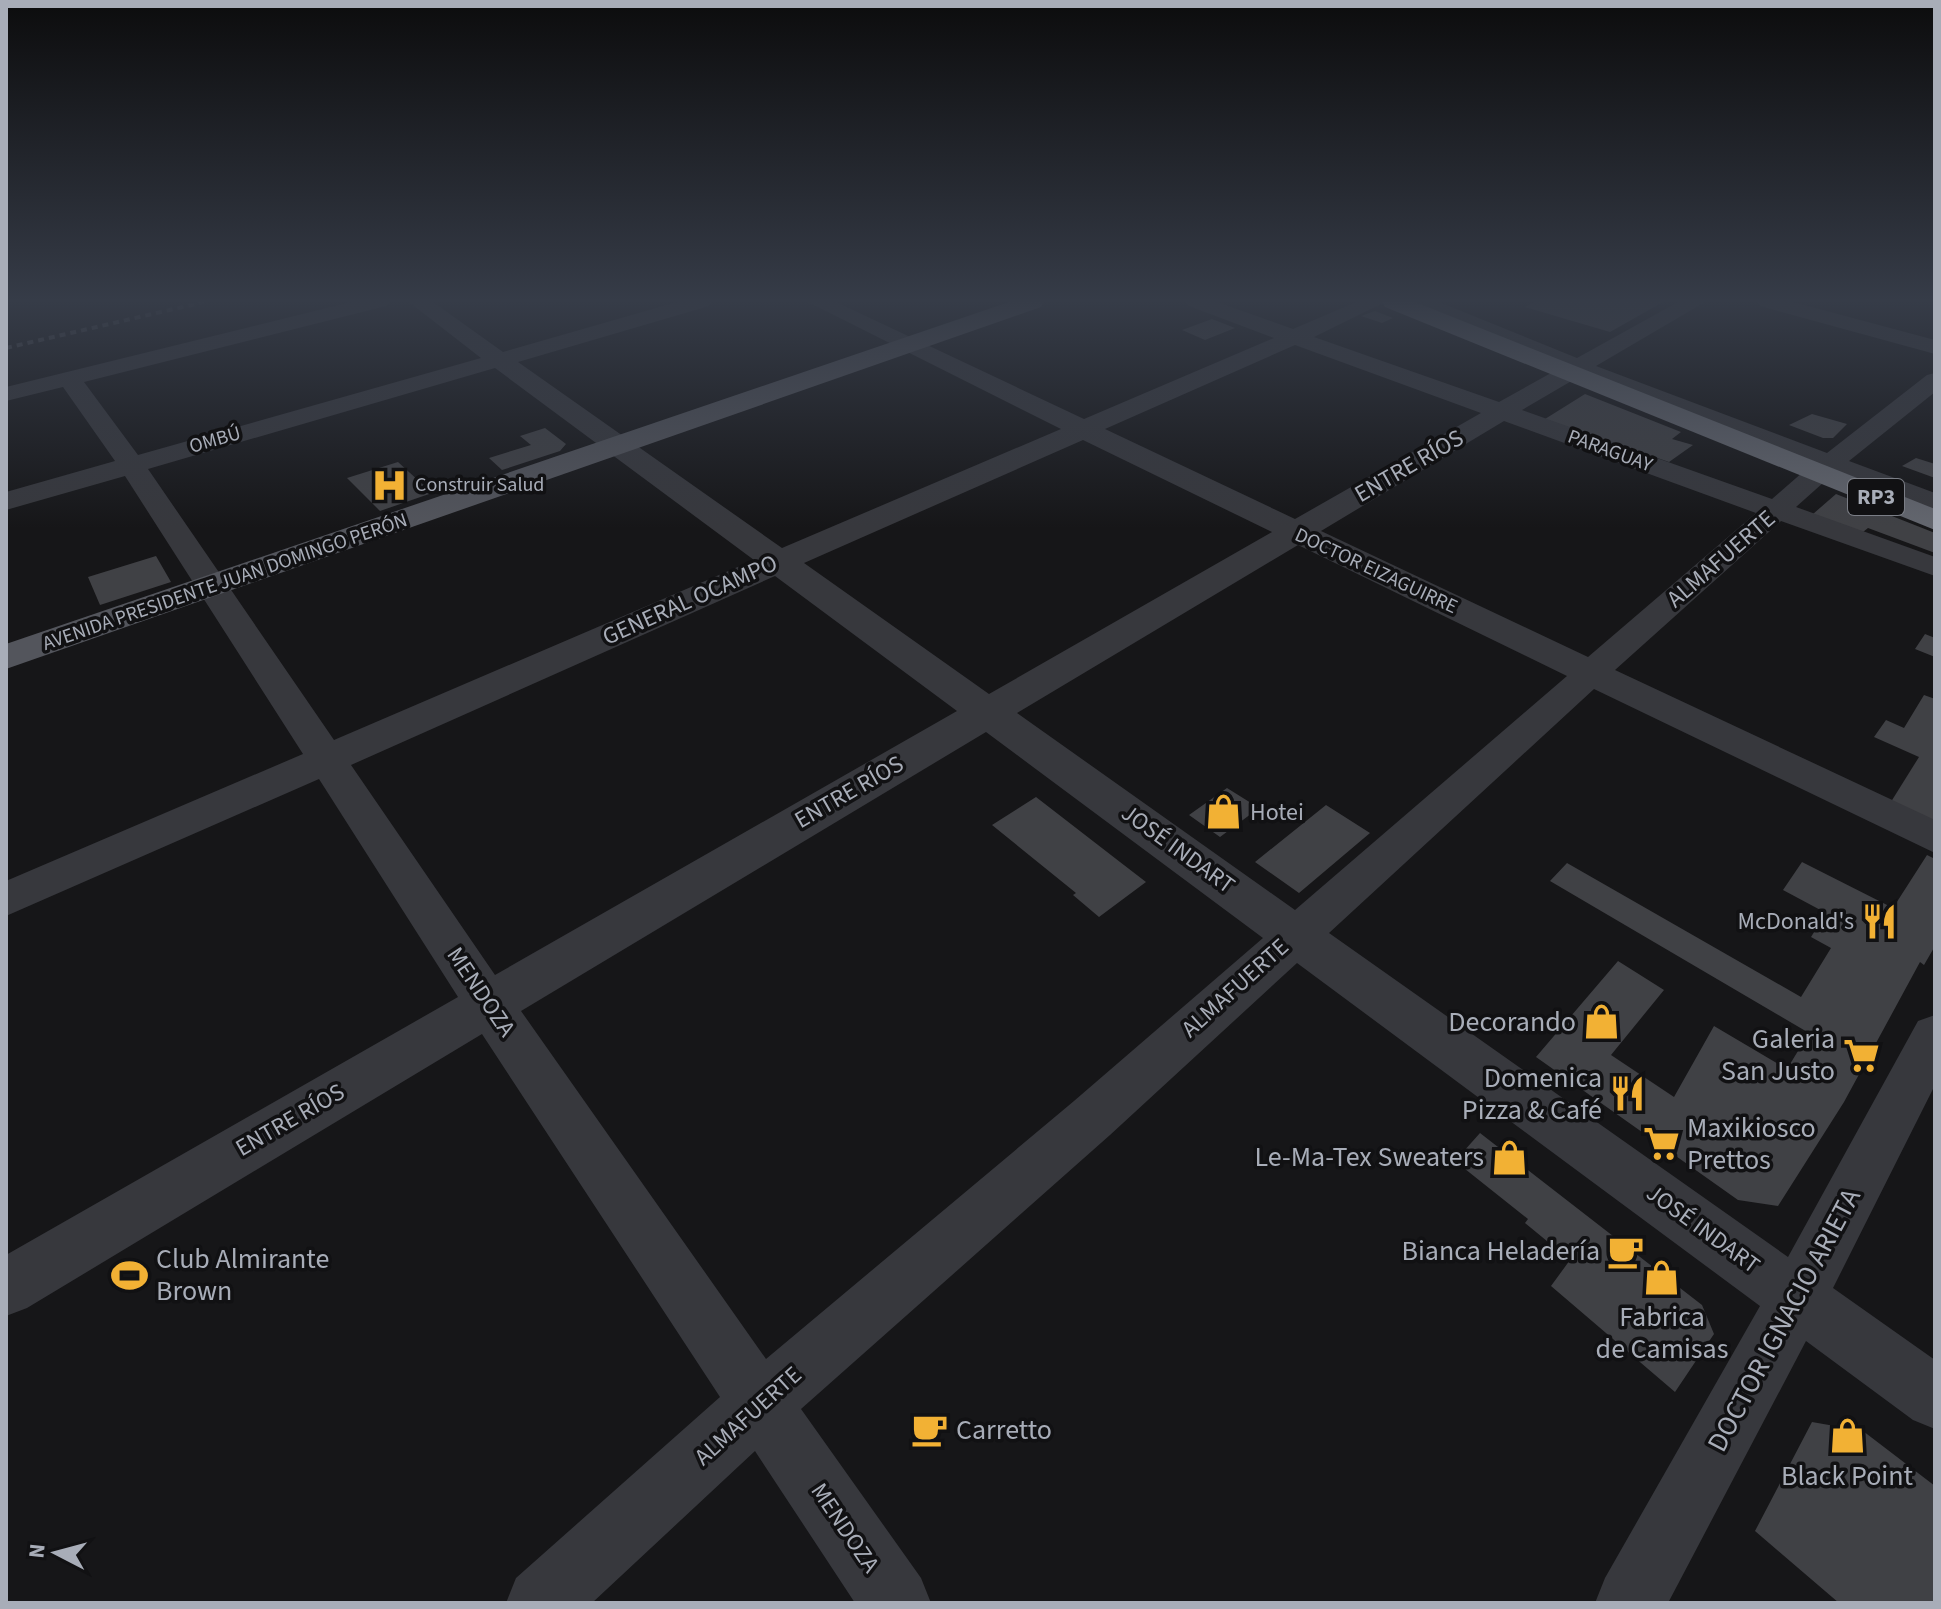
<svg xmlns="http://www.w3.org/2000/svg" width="1941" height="1609" font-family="'Source Sans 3',sans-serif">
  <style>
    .building { fill: #404145 }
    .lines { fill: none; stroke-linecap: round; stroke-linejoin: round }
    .minor { fill: #37383d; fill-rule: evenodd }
    .major { fill: #53555c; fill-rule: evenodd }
    .highway { fill: #63666e; fill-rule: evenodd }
    .rail { stroke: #4a4c52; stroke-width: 4; stroke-dasharray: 6 5; stroke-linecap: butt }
    .labels { text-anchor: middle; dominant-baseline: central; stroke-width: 7; stroke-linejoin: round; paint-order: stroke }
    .far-street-label { font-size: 20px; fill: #a8adb8; stroke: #111113 }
    .far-poi-label { font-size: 20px; fill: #a8adb8; stroke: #111113; text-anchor: start }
    .shield { fill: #111113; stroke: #7b7e86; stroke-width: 2 }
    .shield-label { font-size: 22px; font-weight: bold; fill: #a8adb8 }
    .street-label { font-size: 24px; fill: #a8adb8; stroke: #111113 }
    .poi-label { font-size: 24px; fill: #a8adb8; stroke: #111113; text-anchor: start }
    .near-poi-label { font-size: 28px; fill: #a8adb8; stroke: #111113; text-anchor: end }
    .near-street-label { font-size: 28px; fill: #a8adb8; stroke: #111113 }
  </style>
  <rect width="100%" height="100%" fill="#161618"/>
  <!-- building -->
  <path class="building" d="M1534,302h129l-53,30 -85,-25z
    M1375,311l18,7 -11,5 -21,-7z
    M1212,319l23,9 -30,12 -23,-10z
    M1585,394l96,38 -9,7 21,6 -24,17 -124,-43z
    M1812,414l35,10 -14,14h-10l-34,-13z
    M545,428l21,16 -6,7 -58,19 -13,-12 42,-13 -11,-9z
    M1916,458l19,6v14l-33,-12z
    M398,462l34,31 -52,18 -33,-33z
    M1836,494l99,39v20l-67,-25 -5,4 -50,-18z
    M156,556l15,26 -71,23 -12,-28z
    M1925,634l10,4v19l-20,-8z
    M1924,695l11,4v127l-46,-21 30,-48 -45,-20 12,-17 18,8z
    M1227,788l32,20 -39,29 -31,-22z
    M1036,797l84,65 26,20 -47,35 -26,-22 3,-2 -84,-68z
    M1326,805l44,28 -71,60 -44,-31z
    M1927,855l8,4v87l-11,19 -4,-3 -76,140 -66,104 -40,-6 -202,-143 82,-96 46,29 -53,65 63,42 40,-71 73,43 22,-36 -259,-152 17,-18 234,134 30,-49 -20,-11 15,-24 -43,-23 19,-28 91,46z
    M1480,1133l222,172 12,29 -39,58 -124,-106 19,-26 -45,-37 3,-4 -73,-58z
    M1812,1422l51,9 72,55v117h-96l-84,-72z"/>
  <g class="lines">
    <!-- minor -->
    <path class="minor" d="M351,302h38l-3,4 -302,76 54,73 343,-97 -72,-56h24l70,50 174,-50h35l-3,4 -191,56 264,186 279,-119 -253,-127h28l248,117 190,-81 -85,-32 -3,-4h31l76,27 63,-27h29l-71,35 185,65 61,-34 -148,-62 -3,-4h30l138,56 101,-56h27l-109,64 231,87 100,-78 8,-2v19l-86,69 86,32v19l-102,-38 -37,33 139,50v19l-154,-55 -166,149 320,150v33l-341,-164 -265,244 459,324 130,-236 17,-6v70l-102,203 102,72v69l-22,-9 -107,-79 -138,262h-73l10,-25 155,-272 -463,-343 -187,172 -309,274 120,169 10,25h-76l-100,-152 -163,152h-86l10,-25 204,-181 -238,-363 -455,274 -21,8v-61l452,-258 -139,-218 -313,137v-35l297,-127 -178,-278 -119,34v-18l109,-31 -52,-74 -57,14v-14zM1295,345l186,68 -186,106 -190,-90zM495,368l259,192 -420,180 -186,-271zM1580,376l29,12 202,77 -39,34 -250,-89zM1504,421l252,92 -168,144 -267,-126zM1083,440l189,92 -283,162 -185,-131zM1298,545l269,131 -272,234 -278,-197zM775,576l182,135 -462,264 -144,-210zM986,732l277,206 -189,163 -308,258 -245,-348z
      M1757,302h36l142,38v14l-175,-48z"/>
    <!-- major -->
    <path class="major" d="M1009,302h35l-3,5 -1035,362v-25z"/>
    <!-- highway -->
    <path class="highway" d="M1382,302h33l520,207v21l-550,-223z"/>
    <!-- rail -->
    <path class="rail" d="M6,348l198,-46"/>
  </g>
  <!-- sky -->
  <linearGradient id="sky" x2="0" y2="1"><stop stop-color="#0c0c0d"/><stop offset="0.57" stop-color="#363c48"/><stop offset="1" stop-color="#363c48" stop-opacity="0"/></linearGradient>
  <rect width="1941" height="528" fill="url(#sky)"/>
  <!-- icons -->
  <defs>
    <symbol id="hospital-bare" viewBox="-9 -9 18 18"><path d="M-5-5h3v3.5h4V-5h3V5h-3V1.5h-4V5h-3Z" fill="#f2b134" stroke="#111113" stroke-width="2.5" paint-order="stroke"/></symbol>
    <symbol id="shop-bare" viewBox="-9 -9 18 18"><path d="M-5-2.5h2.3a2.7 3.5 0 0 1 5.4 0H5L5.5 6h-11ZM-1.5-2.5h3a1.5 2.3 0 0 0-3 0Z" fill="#f2b134" stroke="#111113" stroke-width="2.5" paint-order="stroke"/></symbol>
    <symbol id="restaurant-bare" viewBox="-9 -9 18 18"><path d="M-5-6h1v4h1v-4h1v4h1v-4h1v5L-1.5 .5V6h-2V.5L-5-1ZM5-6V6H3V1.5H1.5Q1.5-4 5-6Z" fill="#f2b134" stroke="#111113" stroke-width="2.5" paint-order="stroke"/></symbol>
    <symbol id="supermarket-bare" viewBox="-9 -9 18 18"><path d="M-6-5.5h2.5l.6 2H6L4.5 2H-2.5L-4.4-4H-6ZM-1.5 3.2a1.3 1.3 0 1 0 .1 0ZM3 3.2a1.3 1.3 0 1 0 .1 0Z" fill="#f2b134" stroke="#111113" stroke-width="2.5" paint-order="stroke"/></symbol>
    <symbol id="cafe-bare" viewBox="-9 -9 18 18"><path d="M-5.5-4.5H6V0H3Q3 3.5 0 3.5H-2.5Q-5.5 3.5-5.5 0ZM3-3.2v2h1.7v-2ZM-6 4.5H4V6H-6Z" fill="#f2b134" stroke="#111113" stroke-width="2.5" paint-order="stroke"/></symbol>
    <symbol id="stadium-bare" viewBox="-9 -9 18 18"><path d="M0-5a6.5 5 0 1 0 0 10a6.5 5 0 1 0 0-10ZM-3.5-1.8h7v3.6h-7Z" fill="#f2b134" stroke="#111113" stroke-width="2.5" paint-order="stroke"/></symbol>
  </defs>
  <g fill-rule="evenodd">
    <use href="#hospital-bare" x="364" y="460" width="51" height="51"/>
    <use href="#shop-bare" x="1198" y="786" width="51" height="51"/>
    <use href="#restaurant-bare" x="1854" y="896" width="51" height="51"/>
    <use href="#shop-bare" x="1576" y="996" width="51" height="51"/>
    <use href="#supermarket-bare" x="1836" y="1030" width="51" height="51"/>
    <use href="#restaurant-bare" x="1602" y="1068" width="51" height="51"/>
    <use href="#supermarket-bare" x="1636" y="1118" width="51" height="51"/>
    <use href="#shop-bare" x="1484" y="1132" width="51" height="51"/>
    <use href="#cafe-bare" x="1600" y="1226" width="51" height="51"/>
    <use href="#stadium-bare" x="104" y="1250" width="51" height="51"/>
    <use href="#shop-bare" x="1636" y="1252" width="51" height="51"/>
    <use href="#cafe-bare" x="904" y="1404" width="51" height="51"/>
    <use href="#shop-bare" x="1822" y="1410" width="51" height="51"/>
  </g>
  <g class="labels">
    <!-- far-street labels -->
    <g class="far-street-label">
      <text transform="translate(215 440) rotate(-16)">OMBÚ</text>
      <text transform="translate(1610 451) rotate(20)">PARAGUAY</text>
      <text transform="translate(1376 571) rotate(25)">DOCTOR EIZAGUIRRE</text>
      <text transform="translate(225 582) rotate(-19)">AVENIDA PRESIDENTE JUAN DOMINGO PERÓN</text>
    </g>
    <!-- far-poi labels -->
    <g class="far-poi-label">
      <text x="415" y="485">Construir Salud</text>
    </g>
    <!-- shield labels -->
    <rect class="shield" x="1848" y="479" width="56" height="36" rx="6"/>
    <g class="shield-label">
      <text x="1876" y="497">RP3</text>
    </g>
    <!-- street labels -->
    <g class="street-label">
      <text transform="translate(1409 466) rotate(-30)">ENTRE RÍOS</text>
      <text transform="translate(1721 559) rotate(-41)">ALMAFUERTE</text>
      <text transform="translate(690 600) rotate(-24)">GENERAL OCAMPO</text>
      <text transform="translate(849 792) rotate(-30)">ENTRE RÍOS</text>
      <text transform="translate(1178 849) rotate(36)">JOSÉ INDART</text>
      <text transform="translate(1235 988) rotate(-42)">ALMAFUERTE</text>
      <text transform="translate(481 992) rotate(56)">MENDOZA</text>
      <text transform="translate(290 1120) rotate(-30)">ENTRE RÍOS</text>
      <text transform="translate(1703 1229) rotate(36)">JOSÉ INDART</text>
      <text transform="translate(748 1416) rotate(-42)">ALMAFUERTE</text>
      <text transform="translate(845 1528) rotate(56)">MENDOZA</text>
    </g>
    <!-- poi labels -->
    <g class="poi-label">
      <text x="1250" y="812">Hotei</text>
      <text x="1854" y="921" text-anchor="end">McDonald's</text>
    </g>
    <!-- near-poi labels -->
    <g class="near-poi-label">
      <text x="1576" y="1022">Decorando</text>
      <text x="1835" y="1039">Galeria<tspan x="1835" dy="32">San Justo</tspan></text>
      <text x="1602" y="1078">Domenica<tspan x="1602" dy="32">Pizza &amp; Café</tspan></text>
      <text x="1687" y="1128" text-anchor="start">Maxikiosco<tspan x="1687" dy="32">Prettos</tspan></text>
      <text x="1484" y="1157">Le-Ma-Tex Sweaters</text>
      <text x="1600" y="1251">Bianca Heladería</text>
      <text x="156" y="1259" text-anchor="start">Club Almirante<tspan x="156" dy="32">Brown</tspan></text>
      <text x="1662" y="1317" text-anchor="middle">Fabrica<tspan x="1662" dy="32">de Camisas</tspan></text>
      <text x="956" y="1430" text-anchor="start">Carretto</text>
      <text x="1847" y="1476" text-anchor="middle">Black Point</text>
    </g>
    <!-- near-street labels -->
    <g class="near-street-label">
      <text transform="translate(1784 1320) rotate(-62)">DOCTOR IGNACIO ARIETA</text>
    </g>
  </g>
  <!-- border -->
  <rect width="1941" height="1609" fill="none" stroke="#a8adb8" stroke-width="16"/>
  <!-- north arrow -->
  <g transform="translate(56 1553) rotate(276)" stroke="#111113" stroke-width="6" paint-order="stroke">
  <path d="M0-6L14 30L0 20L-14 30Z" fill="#a8adb8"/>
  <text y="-12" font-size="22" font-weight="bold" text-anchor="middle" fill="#a8adb8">N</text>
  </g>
</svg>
